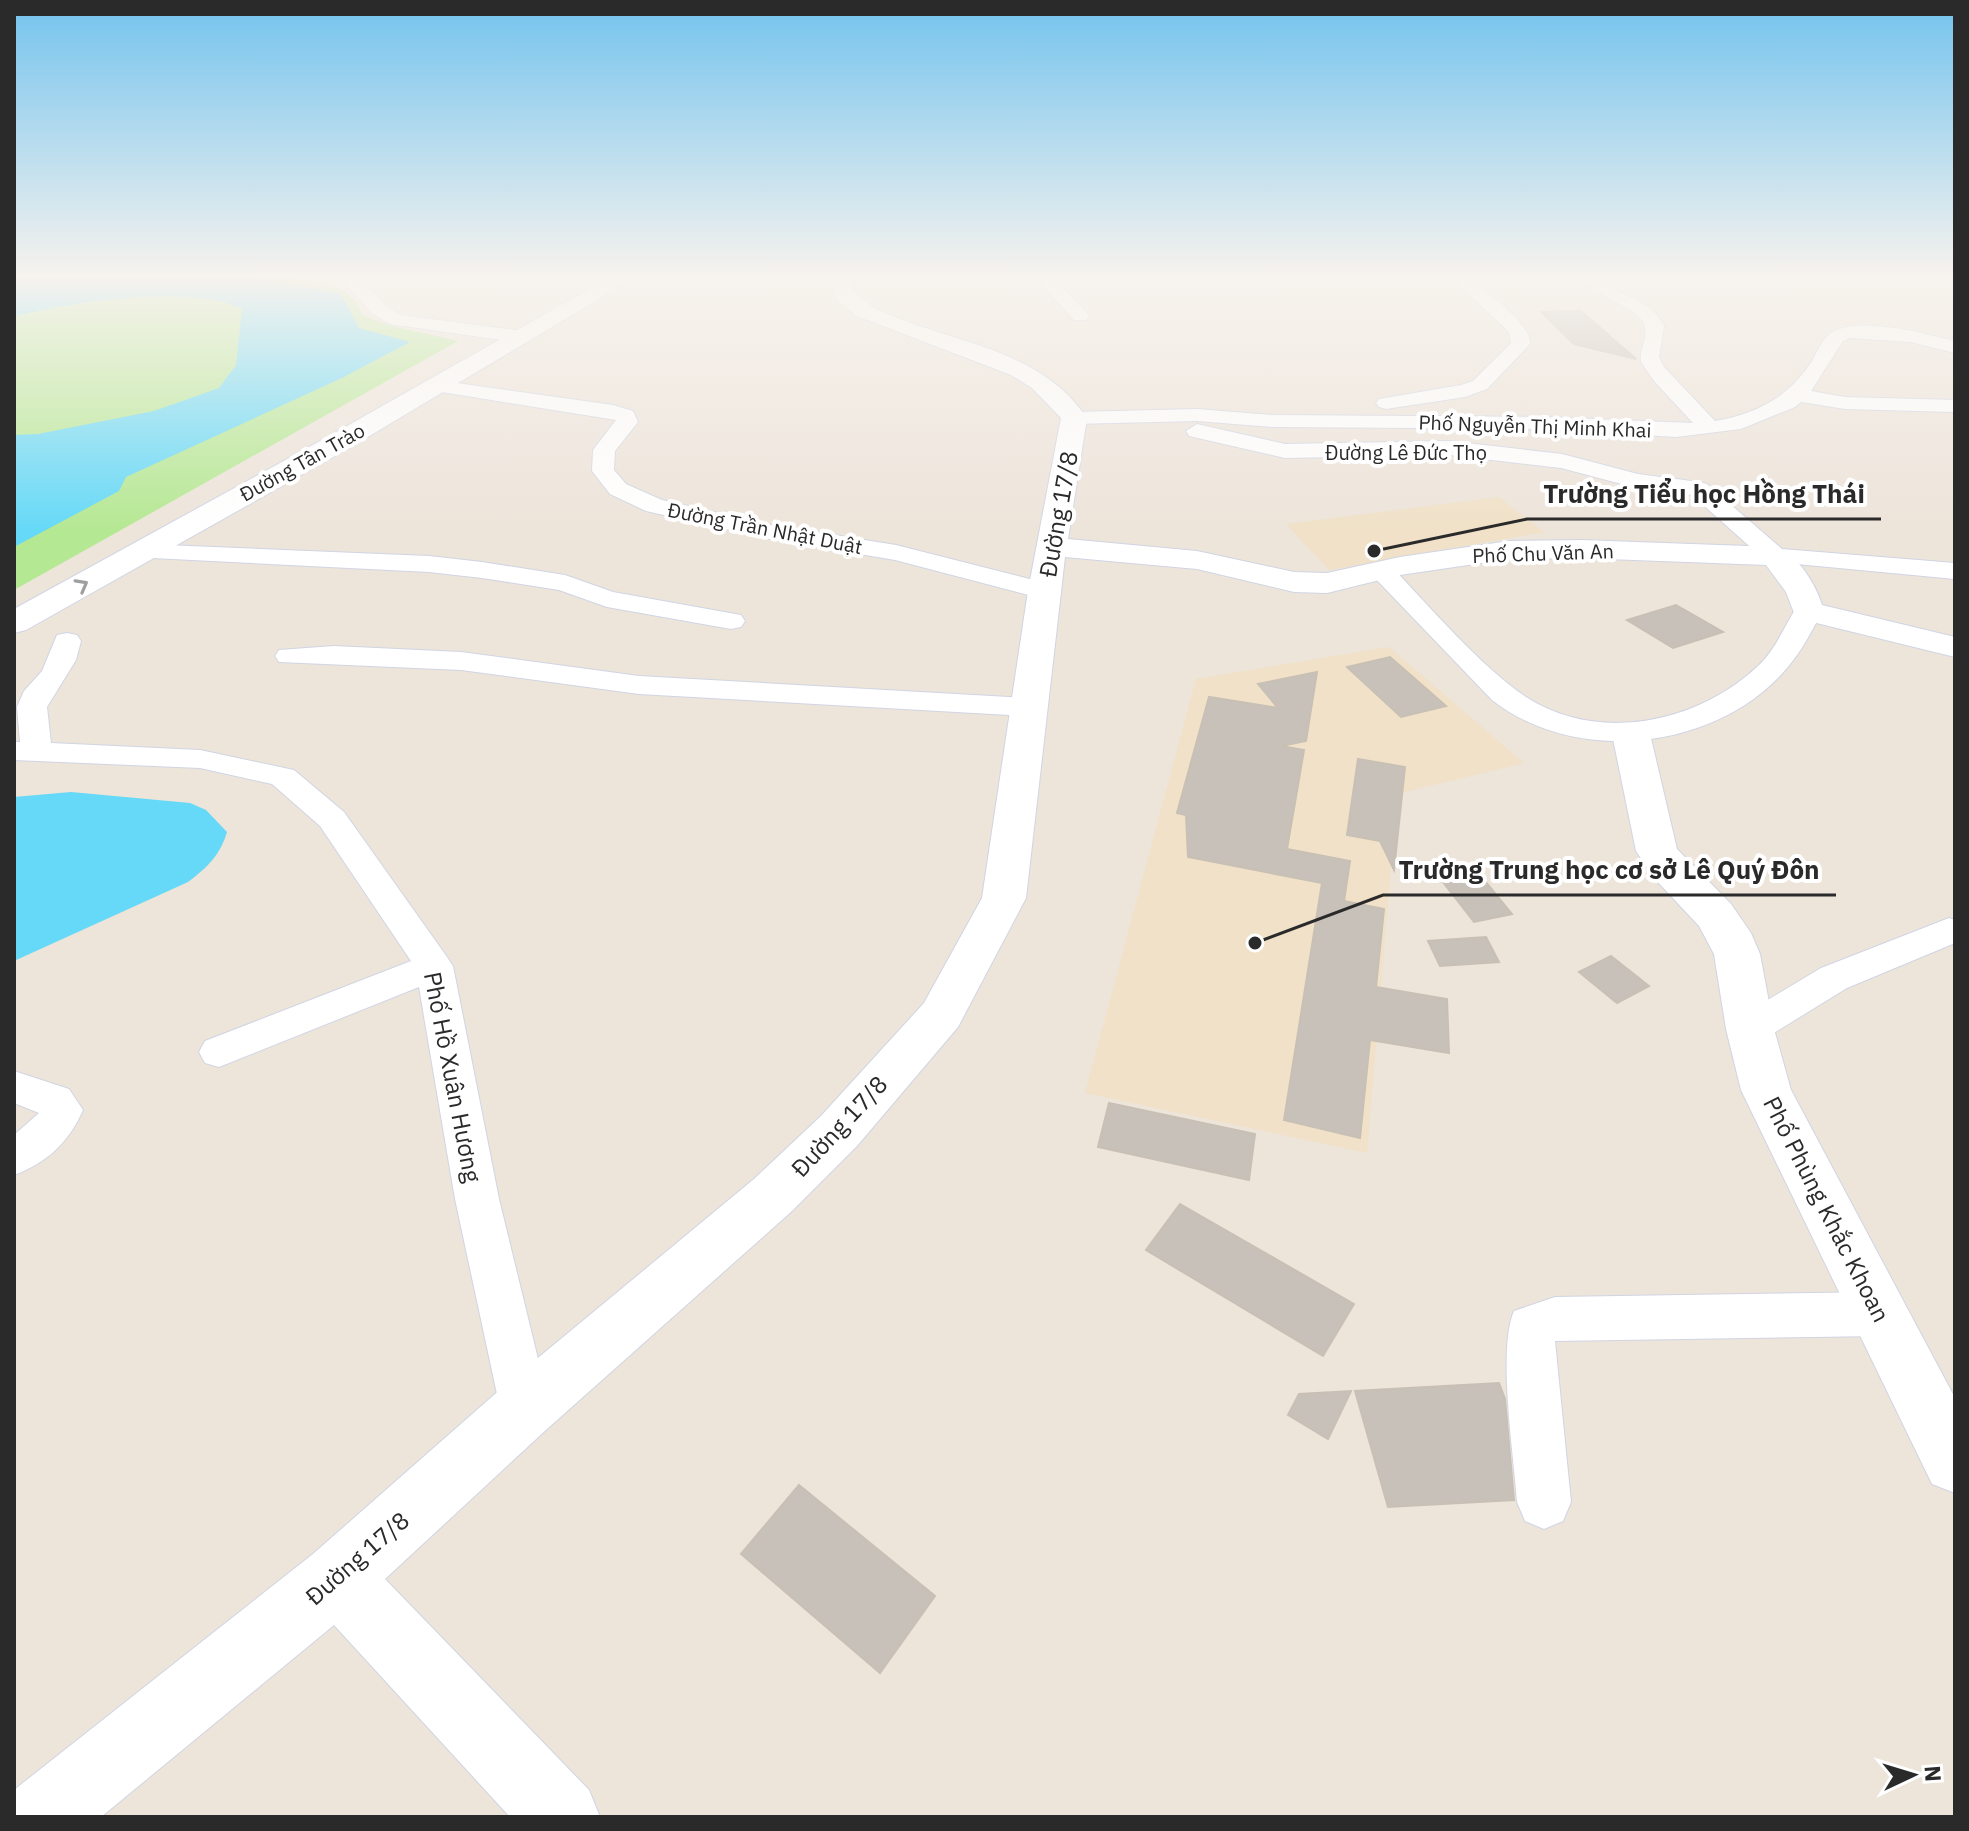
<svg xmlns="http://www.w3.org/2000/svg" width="1969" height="1831" font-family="'IBM Plex Sans',sans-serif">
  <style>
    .education { fill: #f0e1c8 }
    .green { fill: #b5e893 }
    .water { fill: #65d9f7 }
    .building { fill: #c8c1ba; stroke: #c8c0b4; stroke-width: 2 }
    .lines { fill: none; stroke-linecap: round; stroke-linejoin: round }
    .street-casing { stroke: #d0d5e4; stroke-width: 2 }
    .secondary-casing { stroke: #d0d5e4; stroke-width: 2 }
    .street { fill: #fff; fill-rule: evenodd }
    .secondary { fill: #fff; fill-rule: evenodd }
    .oneway { stroke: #9f9f9f }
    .labels { text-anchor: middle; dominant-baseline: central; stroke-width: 8; stroke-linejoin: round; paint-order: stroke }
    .far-street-label { font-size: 20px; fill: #2a2a2a; stroke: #fff }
    .street-label { font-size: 24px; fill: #2a2a2a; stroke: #fff }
    .leader { fill: none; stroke: #2a2a2a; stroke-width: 3 }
    .callout-dot { fill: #2a2a2a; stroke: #fff; stroke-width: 3 }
    .callout-label { font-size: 26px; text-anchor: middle; font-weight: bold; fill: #2a2a2a; stroke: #fff; stroke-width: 8; stroke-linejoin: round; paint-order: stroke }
  </style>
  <rect width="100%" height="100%" fill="#ede4da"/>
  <!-- education -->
  <path class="education" d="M1499,497l45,35 -215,38 -43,-46z
    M1389,647l135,116 -127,31 -30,359 -282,-60 111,-414z"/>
  <!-- green -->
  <path class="green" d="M14,275h262l67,14 13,12 6,14 30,11 66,15 -444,249z"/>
  <!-- water -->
  <path class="water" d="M14,275h223l104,19 18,34 51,14 -68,36 -216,99 -7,14 -105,56v-112l24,-1 116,-23 65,-23 17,-23 6,-56c-47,-25 -177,-7 -228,8z
    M71,792l119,11 16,7 21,22c-7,23 -19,35 -39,50l-174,79v-164z"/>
  <!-- building -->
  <path class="building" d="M1581,311l55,48 -62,-15 -33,-32z
    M1676,605l47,27 -50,16 -46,-28z
    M1390,657l56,49 -45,11 -54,-50z
    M1317,672l-11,69 -25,5 23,4 -17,99 63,12 -6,40 40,8 -8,78 71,12 2,54 -79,-13 -10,98 -76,-18 38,-237 -134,-26 -2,-42 -9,-2 32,-116 69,11 -20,-24z
    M1358,759l47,8 -11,103 -14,-29 -33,-6z
    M1476,870l36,44 -38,8 -35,-45z
    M1486,937l13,25 -59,4 -12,-25z
    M1611,956l38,30 -32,17 -38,-31z
    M1109,1103l146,31 -6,46 -151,-33z
    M1180,1204l174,100 -31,52 -177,-106z
    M1499,1383l6,16 9,101 -126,7 -33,-116z
    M1351,1391l-23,48 -40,-24 11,-21z
    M799,1485l136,111 -55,77 -139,-119z"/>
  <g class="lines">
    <defs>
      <path id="street" d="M336,275l22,1 28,30 15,9 121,16 9,6 -9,6 -132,-19 -17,-10z
        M1033,275h17l36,37 3,4 -3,4h-12z
        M1448,275h18c16,14 66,48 64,69l-43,45 -22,8 -79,12 -7,-2 -3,-4 3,-4 82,-14 12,-4 38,-38 -2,-11z
        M1577,275h18c20,23 55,21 69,51l-5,31 5,10 51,54c41,-7 74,-24 97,-60 5,-9 11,-24 21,-29 28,-16 92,2 122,9v12l-44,-11 -61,-4 -7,3 -32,50 34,6 110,3v12l-110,-3 -44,-7 -6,5 -54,22 -65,8 -131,-8 -272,-2 -76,-6 -123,3 -11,-6 11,-6 123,-3 76,6 272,2 148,6 -39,-42 -13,-19c-2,-13 8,-26 3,-38 -8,-19 -50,-26 -67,-49z
        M436,380l177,25 20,6 5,11 -23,29 -1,19 12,14 36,16 108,25 126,20 157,40 4,6 -4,6 -9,2 -149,-39 -125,-21 -124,-28 -36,-17 -18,-23 1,-21 23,-30 -187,-30 -3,-4 3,-4z
        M1197,424l88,20 164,-3 113,13 76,20 61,8 8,2 75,65 173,14v16l-189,-18 -74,-66 -55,-7 -76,-20 -112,-13 -164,3 -96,-22 -3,-5z
        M142,544l287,12 53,6 83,13 48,17 128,23 4,6 -4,6 -10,2 -124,-22 -48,-17 -77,-12 -53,-6 -296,-15 -4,-5 4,-5z
        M1381,562l9,3c38,40 91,102 136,132 72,47 172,26 232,-31 19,-18 26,-40 40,-61h20l4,6c-12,25 -24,46 -43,66 -72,74 -205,87 -287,23l-120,-125 -4,-5 4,-5z
        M67,633l10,2 4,6 -5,19 -29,47 4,36 149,7 94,20 50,42 103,145 6,9 46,233 51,209 -7,17 -18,7 -18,-7 -7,-17 -45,-209 -36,-212 -200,80 -14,-4 -6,-11 6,-11 206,-80 -91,-135 -48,-42 -72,-16 -186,-8v-18h6l-3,-35 7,-16 18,-20 15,-36z
        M334,646l127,6 178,24 390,22 11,3 4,6 -4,6 -11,3 -390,-22 -178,-24 -182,-8 -4,-6 4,-6z
        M1949,918l6,2v23l-108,45 -83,51 -14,5 -14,-5 -6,-10 6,-10 85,-51z
        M14,1071l55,18 14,21c-14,32 -36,53 -69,65v-40l25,-22 -25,-10z
        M1881,1292l17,7 7,15 -7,15 -17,7 -326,5 16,161 -8,19 -19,8 -19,-8 -8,-19c-3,-46 -20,-153 -3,-191l41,-14z"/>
      <path id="secondary" d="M614,275h25l-288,172 -325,183 -12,3v-24l317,-174z
        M826,275h20l9,17 18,15c74,37 163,37 214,111l-19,121 129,12 97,21 33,1 73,-16 109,-16 72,-1 194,7c21,5 41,37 47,58l133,32v20l-159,-39 -10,-26 -20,-27 -185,-7 -72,1 -109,16 -73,18 -33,-1 -97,-23 -132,-12 -39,341 -68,129 -101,119 -65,65 -245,218 -162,150 204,211 11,27h-90l-176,-192 -233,192h-87v-27l299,-236 190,-167 251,-208 67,-63 103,-113 58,-105 46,-307 33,-173 -29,-30 -21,-13 -154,-59 -18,-14z
        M1631,723l13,3 6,8 27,115 54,55 20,29 9,21 14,75 17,61 164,308v95l-23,-9 -191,-394 -15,-61 -12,-75 -15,-28 -44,-47 -19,-28 -24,-117 6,-8z"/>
    </defs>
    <!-- street casing -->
    <use href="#street" class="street-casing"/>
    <!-- secondary casing -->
    <use href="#secondary" class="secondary-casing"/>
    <!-- street -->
    <use href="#street" class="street"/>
    <!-- secondary -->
    <use href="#secondary" class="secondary"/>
  </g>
  <!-- one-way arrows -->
  <defs><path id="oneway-chevron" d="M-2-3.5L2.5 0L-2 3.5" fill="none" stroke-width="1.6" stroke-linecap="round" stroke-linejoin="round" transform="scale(2)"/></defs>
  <use class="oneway" href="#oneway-chevron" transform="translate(82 585) rotate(-29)"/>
  <!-- sky -->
  <linearGradient id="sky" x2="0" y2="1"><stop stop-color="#73c3ee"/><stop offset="0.52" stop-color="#f7f3ee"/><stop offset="1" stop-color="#f7f3ee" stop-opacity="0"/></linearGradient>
  <rect width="1969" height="531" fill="url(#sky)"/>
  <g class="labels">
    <!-- far-street labels -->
    <g class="far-street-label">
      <text transform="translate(1535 426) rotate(2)">Phố Nguyễn Thị Minh Khai</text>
      <text x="1406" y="452">Đường Lê Đức Thọ</text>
      <text transform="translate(302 462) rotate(-29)">Đường Tân Trào</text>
      <text transform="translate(765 528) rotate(11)">Đường Trần Nhật Duật</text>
      <text transform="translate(1543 553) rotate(-2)">Phố Chu Văn An</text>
    </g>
    <!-- street labels -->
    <g class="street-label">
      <text transform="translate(1058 514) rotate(-80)">Đường 17/8</text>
      <text transform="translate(453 1077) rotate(79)">Phố Hồ Xuân Hương</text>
      <text transform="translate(839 1126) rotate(-47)">Đường 17/8</text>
      <text transform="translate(1827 1209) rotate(63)">Phố Phùng Khắc Khoan</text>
      <text transform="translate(357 1558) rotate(-41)">Đường 17/8</text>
    </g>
  </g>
  <!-- callouts -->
  <path class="leader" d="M1374 551L1527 519H1881M1255 943L1383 895H1836"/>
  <g class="callout-dot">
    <circle cx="1374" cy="551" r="8"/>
    <circle cx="1255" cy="943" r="8"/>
  </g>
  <g class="callout-label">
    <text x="1704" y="503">Trường Tiểu học Hồng Thái</text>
    <text x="1609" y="879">Trường Trung học cơ sở Lê Quý Đôn</text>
  </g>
  <!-- border -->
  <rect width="1969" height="1831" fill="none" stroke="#2a2a2a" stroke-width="32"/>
  <!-- north arrow -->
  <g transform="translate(1913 1775) rotate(86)" stroke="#ffffff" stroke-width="6" paint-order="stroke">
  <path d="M0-6L14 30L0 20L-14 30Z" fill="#2a2a2a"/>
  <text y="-12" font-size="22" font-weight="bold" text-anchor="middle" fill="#2a2a2a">N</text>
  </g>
</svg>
